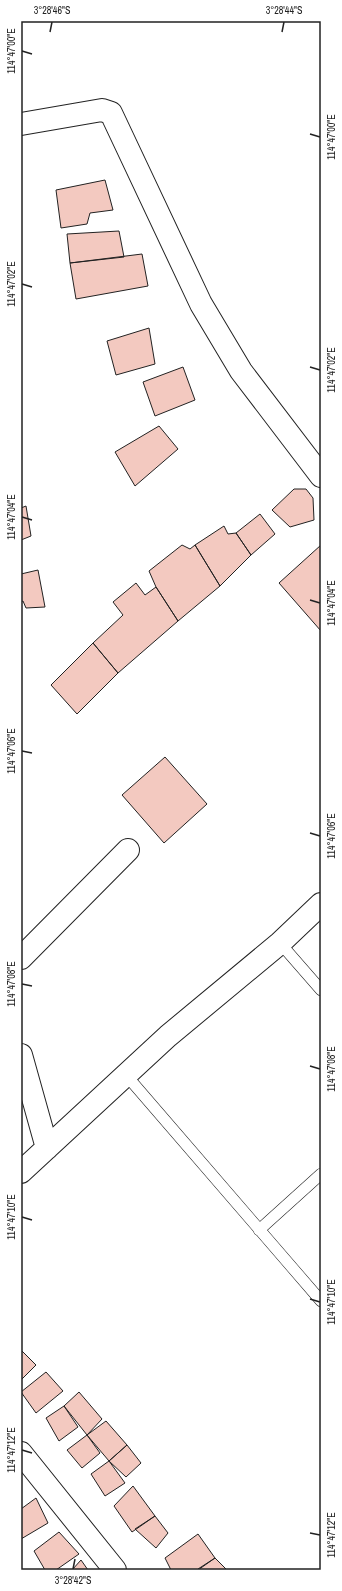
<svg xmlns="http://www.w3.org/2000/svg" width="342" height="1591" font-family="'Archivo Narrow',sans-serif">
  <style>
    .building { fill: #f3c9c0; stroke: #222 }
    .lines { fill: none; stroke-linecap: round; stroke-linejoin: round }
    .lane-casing { stroke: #222; stroke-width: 12 }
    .street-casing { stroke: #222; stroke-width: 24 }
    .lane { stroke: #fff; stroke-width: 11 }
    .street { stroke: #fff; stroke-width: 22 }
    .ticks { fill: none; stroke: #222; stroke-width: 1.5 }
    .neatline { fill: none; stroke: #222; stroke-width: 1.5 }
    .ticks-label { font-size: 10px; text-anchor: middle; fill: #222 }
  </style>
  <rect width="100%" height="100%" fill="#fff"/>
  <!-- building -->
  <path class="building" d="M105,180l8,30 -23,3 -3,11 -26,4 -5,-38z
    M119,231l5,26 -54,6 -3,-29z
    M142,254l6,32 -72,13 -6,-36z
    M149,328l6,36 -39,11 -9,-34z
    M183,367l12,33 -40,16 -12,-34z
    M159,426l19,23 -43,37 -20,-34z
    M294,489h12l7,9 1,22 -24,7 -18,-17z
    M26,506l5,30 -10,4v-32z
    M260,514l15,20 -24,21 -15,-22z
    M224,526l4,8 8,-1 15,22 -31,31 -25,-41z
    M182,545l8,4 5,-4 25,41 -42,35 -22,-34 -7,-16z
    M321,545v86l-42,-48z
    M38,570l7,37 -19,1 -3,-7 -2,1v-28z
    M136,583l9,12 11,-8 22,34 -60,52 -25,-30 30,-28 -10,-13z
    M93,643l25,30 -41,41 -26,-29z
    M165,757l42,47 -43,39 -42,-48z
    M21,1350l15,15 -15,15z
    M46,1372l17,19 -27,22 -15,-21z
    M79,1392l23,27 -15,16 -23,-29z
    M64,1406l14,21 -19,14 -13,-23z
    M106,1421l21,24 -18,16 -22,-26z
    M87,1435l13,18 -18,15 -15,-18z
    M127,1445l14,18 -15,14 -17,-16z
    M109,1461l16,22 -20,13 -14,-22z
    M133,1486l22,30 -23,16 -18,-26z
    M36,1498l12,25 -27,16v-30z
    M155,1516l13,17 -12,15 -21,-19z
    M59,1532l20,22 -23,16h-11l-11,-19z
    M198,1534l17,24 -17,12h-27l-6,-12z
    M215,1558l12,12h-28l-1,-1z
    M81,1560l7,10h-16z"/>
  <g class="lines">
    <defs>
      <path id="lane" d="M280,943l41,47
        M126,1075l195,226
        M259,1230l62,-56"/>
      <path id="street" d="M21,124l81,-14 9,3 90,191 40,67 80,105
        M21,958l107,-108
        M21,1055l26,93
        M21,1172l147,-136 112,-93 41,-39
        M21,1453l94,117"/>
    </defs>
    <!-- lane casing -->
    <use href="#lane" class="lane-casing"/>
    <!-- street casing -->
    <use href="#street" class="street-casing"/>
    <!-- lane -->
    <use href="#lane" class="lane"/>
    <!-- street -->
    <use href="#street" class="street"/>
  </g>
  <!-- ticks -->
  <path class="ticks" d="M50,32l2,-10M282,32l2,-10M22,51l10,3M310,134l10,3M22,284l10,3M310,367l10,3M22,517l10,3M310,600l10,3M22,751l10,2M310,833l10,3M22,984l10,2M310,1066l10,3M22,1217l10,3M310,1299l10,3M22,1450l10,3M310,1533l10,2M73,1569l2,-10"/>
  <!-- border -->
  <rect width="342" height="1591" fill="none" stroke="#ffffff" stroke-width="44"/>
  <rect x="22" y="22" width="298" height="1547" class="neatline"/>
  <g class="ticks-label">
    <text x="52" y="14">3°28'46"S</text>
    <text x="284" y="14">3°28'44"S</text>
    <text transform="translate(11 51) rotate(-90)" y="4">114°47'00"E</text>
    <text transform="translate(331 137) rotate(-90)" y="4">114°47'00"E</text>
    <text transform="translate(11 284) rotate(-90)" y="4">114°47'02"E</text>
    <text transform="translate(331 370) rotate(-90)" y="4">114°47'02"E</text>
    <text transform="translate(11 517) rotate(-90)" y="4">114°47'04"E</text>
    <text transform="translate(331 603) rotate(-90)" y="4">114°47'04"E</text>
    <text transform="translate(11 751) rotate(-90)" y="4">114°47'06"E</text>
    <text transform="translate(331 836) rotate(-90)" y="4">114°47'06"E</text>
    <text transform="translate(11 984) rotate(-90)" y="4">114°47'08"E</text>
    <text transform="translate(331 1069) rotate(-90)" y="4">114°47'08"E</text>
    <text transform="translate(11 1217) rotate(-90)" y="4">114°47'10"E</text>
    <text transform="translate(331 1302) rotate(-90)" y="4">114°47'10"E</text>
    <text transform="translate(11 1450) rotate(-90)" y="4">114°47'12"E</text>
    <text transform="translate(331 1535) rotate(-90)" y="4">114°47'12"E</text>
    <text x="73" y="1584">3°28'42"S</text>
  </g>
</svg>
